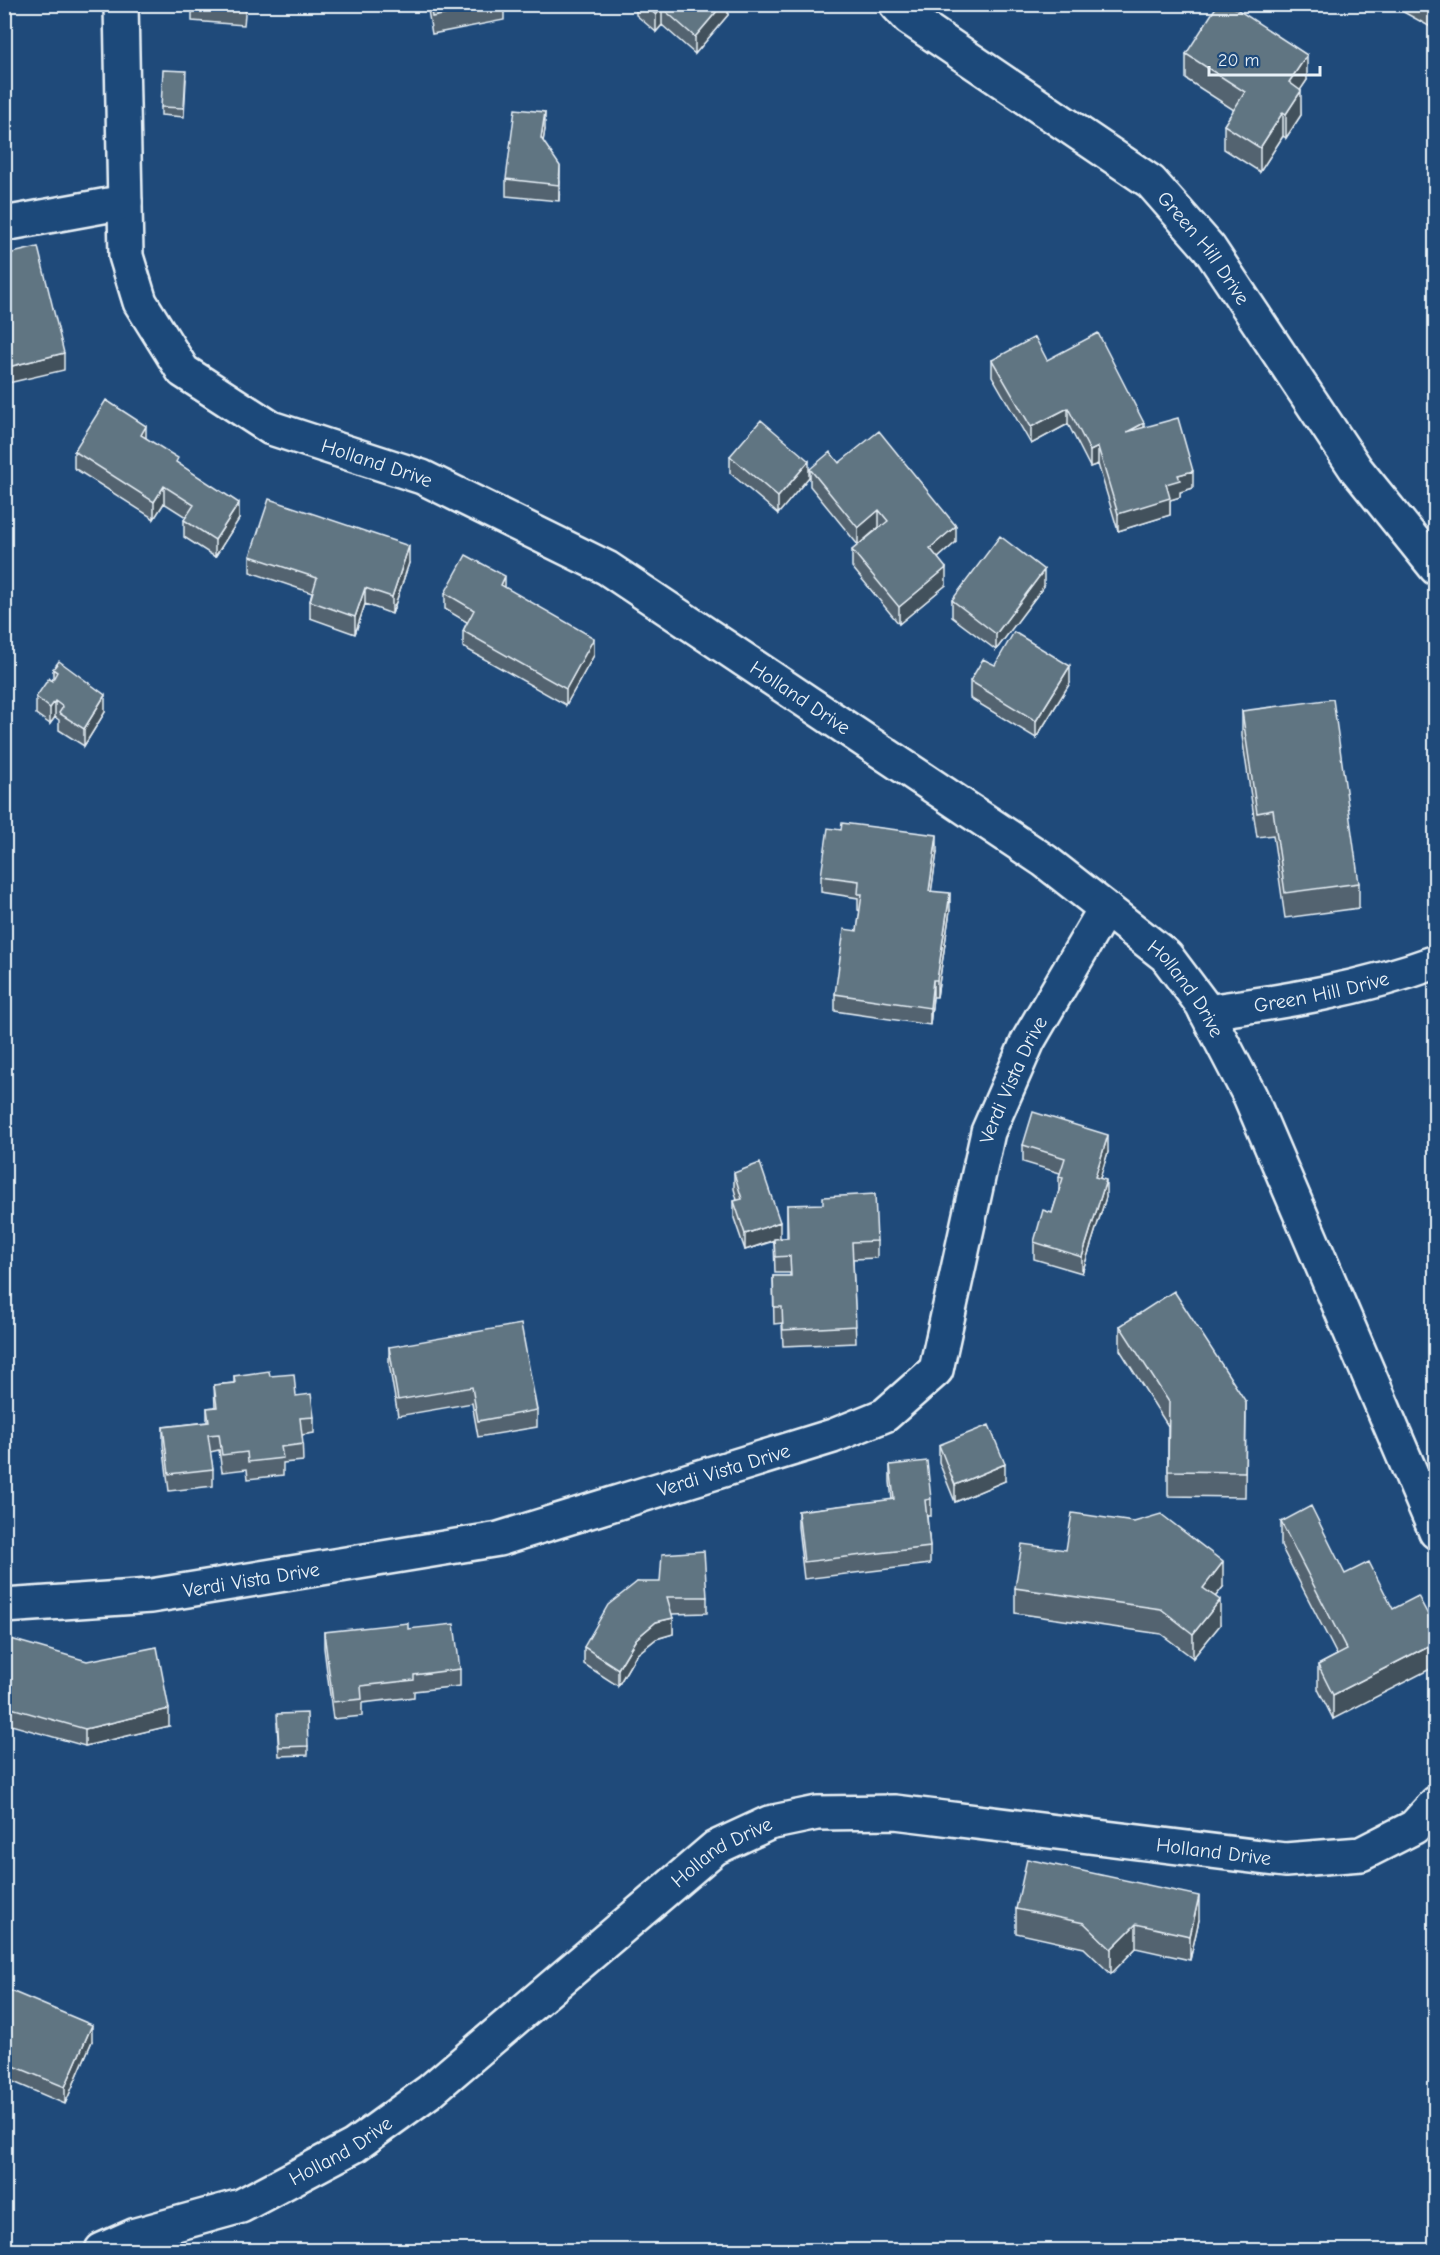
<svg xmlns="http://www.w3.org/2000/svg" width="1440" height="2255" font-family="'Comic Neue',sans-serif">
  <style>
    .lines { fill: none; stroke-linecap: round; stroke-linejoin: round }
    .minor-casing { stroke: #e8f1f8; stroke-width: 38 }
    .minor { stroke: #1f4a7a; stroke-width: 33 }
    .wall { fill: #536470; stroke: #e8f1f8; stroke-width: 1.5 }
    .shaded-wall { fill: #43515b; stroke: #e8f1f8; stroke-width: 1.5 }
    .building { fill: #607482; stroke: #e8f1f8; stroke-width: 1.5 }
    .labels { text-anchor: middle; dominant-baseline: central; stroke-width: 6; stroke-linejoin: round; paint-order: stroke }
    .street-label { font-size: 20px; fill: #e8f1f8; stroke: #1f4a7a }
  </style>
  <rect width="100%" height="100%" fill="#1f4a7a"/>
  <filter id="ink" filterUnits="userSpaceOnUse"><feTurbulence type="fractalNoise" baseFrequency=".0167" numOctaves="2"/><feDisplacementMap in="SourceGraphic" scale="12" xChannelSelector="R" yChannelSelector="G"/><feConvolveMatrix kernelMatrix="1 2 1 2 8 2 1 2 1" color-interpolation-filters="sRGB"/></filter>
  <g filter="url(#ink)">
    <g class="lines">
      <defs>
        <g id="minor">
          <path id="s1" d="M121,4l5,252 14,46 43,69 88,57 151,49 185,91 438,293 121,95 36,48 48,92 186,436"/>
          <path id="s2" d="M896,4l13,14 242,164 58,66 147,221 80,99"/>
          <path d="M4,224l121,-22"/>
          <path id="s3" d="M1206,1012c77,-10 156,-23 230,-50"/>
          <path id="s4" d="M4,1606l147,-10 348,-57 334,-103 52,-21 51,-45 52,-238 40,-91 77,-132"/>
          <path id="s5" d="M102,2250l34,-15 105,-29 113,-60 76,-55 285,-243 54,-25 48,-10 78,-1 390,48 76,-6 53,-27 22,-24"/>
        </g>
      </defs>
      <!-- minor casing -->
      <use href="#minor" class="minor-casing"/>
      <!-- minor -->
      <use href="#minor" class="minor"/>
    </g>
    <!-- wall -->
    <path class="wall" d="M192,4h54l-2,21 -52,-4z
      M427,4h77v16l-72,14z
      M636,4h92v11l-33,39 -33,-29 -6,7 -20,-17z
      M1389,4h47v26z
      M1186,54l121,26 -7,10 1,25 -15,23 -3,-2 -23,36 -36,-23v-24l10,-15 -48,-31z
      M186,80l-2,37 -23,-2v-8z
      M545,129l-2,12 17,41 -1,19 -53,-5v-17z
      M992,360h55l97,67 49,61 -13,4v5l-10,3v15l-52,16 -20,-67 -8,3 -22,-43 -37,20 -39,-68z
      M146,438l32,26 61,55 -24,38 -31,-20v-17l2,-3 -22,-14 -10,16 -80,-51v-17z
      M730,456l79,21 -31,37 -48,-41z
      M839,463l117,79 -18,16 8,27 -47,39 -47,-57v-17l27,-23 -21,18 -48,-59v-17z
      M250,556l159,7 -17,51 -27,-10 -10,30 -45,-16v-17l2,-8 -62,-21z
      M1044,586l-48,64 -44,-33v-17z
      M505,588l89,67 -28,50 -103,-58v-16l4,-9 -22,-13v-16z
      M995,665l75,18 -34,55 -66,-40v-17z
      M53,669l52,43 -21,34 -25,-16v-10l-4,-3 -5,7 -14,-10v-17l17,-18z
      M1242,711l117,172v25l-74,10 -12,-83 -16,2 -15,-101z
      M937,852l-6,39 19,19 -13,87h-4l-3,28 -95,-14v-17l22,-63 3,-20 -2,-1v-12l-37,-6v-16z
      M1023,1145l85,7 -8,26 6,19 -24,76 -48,-14v-17l18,-29 7,-22v-14l1,-4 -37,-11z
      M734,1173l46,65h7v-33l90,36v17l-24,1 3,84 -73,3 -1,-23 -8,1 -1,-48h17v-3h-15l-1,-32 -29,9 -11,-32v-17l3,-1 -3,-11z
      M1120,1326l126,76 -1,95 -77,-1v-70l-48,-76z
      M389,1347l148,63v17l-59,10 -6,-34 -74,13 -9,-52z
      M234,1376h36l26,20 18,21v16l-12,2 1,26 -20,2v12l-35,4 -1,-10 -25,3 -3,-22 -9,2 3,17v17l-44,5 -6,-47v-17l44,-5v-14l8,-1 -1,-22 20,-2z
      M939,1445l66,36 -50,21 -16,-40z
      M890,1465l41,34v17h-4l3,31v17l-126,15 -6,-52v-16l94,-11 -2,-18z
      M1281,1522l64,52 48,35 -60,110 -15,-30v-24l19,-10 -56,-109z
      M637,1582l70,15v16l-35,1 1,20 -17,5 -20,16 -18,31 -34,-22v-17z
      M1223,1587l-8,10 5,28 -27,33 -32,-24 -146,-21v-25z
      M408,1629l52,40v17l-46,5v6l-52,6v13l-29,3 -9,-71v-16z
      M4,1637l165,89 -84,20 -81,-23z
      M277,1723l31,23v9l-29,1z
      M1016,1909l183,11 -9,40 -54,-12 -25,26 -27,-26 -68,-15z
      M4,1988l88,53 -27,63 -61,-26z"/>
    <!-- shaded-wall -->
    <path class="shaded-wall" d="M723,4h5v11l-33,39v-17z
      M662,8v17l-6,7v-17z
      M1307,55v25l-18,27v-25z
      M1301,91v24l-15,23v-24z
      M545,112v17l-4,26v-17z
      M1283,112v24l-23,36v-24z
      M560,166v16l-1,19v-16z
      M64,353v17l-60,14v-16z
      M1068,408v16l-37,20v-17z
      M1144,423v17l-17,-8z
      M146,426v17l-5,-8z
      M1098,447v17l-8,3v-16z
      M809,461v16l-31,37v-17z
      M1193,471v17l-13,4v5l-10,3v15l-52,16v-17l60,-39z
      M164,486v17l-10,16v-17z
      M239,503v16l-24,38v-17z
      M879,510v17l-21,18v-17z
      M956,526v16l-26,23v-17z
      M409,546v17l-17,51v-17z
      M946,568v17l-47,39v-17z
      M1044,570v16l-48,64v-16z
      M505,576v17l-4,-8z
      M365,588v16l-10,30v-17z
      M594,638v17l-28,50v-16z
      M1070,666v17l-34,55v-17z
      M105,695v17l-21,34v-17z
      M55,701v16l-5,7v-16z
      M937,835v17l-8,55v-16z
      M950,893v17l-13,87v-17z
      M933,980v17l-3,28v-17z
      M1108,1135v17l-13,42v-17z
      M1106,1180v17l-24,76v-16z
      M780,1222v16l-35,12v-16z
      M1005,1464v17l-50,21v-17z
      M1223,1562v25l-20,25v-24z
      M1220,1600v25l-27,33v-24z
      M673,1618v16l-17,5 -20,16 -18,31v-17l18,-30 20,-17z
      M1436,1642v24l-103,53v-24z
      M169,1709v17l-84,20v-17z
      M1199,1896v24l-9,40v-24z
      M1136,1924v24l-25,26v-25z
      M92,2025v16l-27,63v-17z"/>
    <!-- building -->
    <path class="building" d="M197,4h47v4z
      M430,4h67l-65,13z
      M643,4h80l-28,33 -33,-29 -6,7z
      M1218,4h11l78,51 -18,27 12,9 -15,23 -3,-2 -23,36 -36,-23 21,-33 -59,-38z
      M163,70l23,1 -2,37 -23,-1z
      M515,109l30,3 -4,26 19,28 -1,19 -53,-6z
      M38,247l26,106 -60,15v-113z
      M1098,333l46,90 -17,9 51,-14 15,53 -15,4 2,5 -14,4 4,14 -52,16 -20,-67 -8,4 -22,-43 -37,19 -39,-67 43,-23 12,23z
      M106,400l40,26 -5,9 37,23 -2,4 63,41 -24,37 -31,-20 10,-15 -30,-19 -10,16 -80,-51z
      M761,420l48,41 -31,36 -48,-41z
      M879,431l77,95 -26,22 16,20 -47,39 -47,-57 36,-29 -9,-11 -21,18 -48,-59 20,-17 9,11z
      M269,499l140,47 -17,51 -27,-9 -10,29 -45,-16 7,-23 -67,-22z
      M1000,536l44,34 -48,64 -44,-34z
      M466,555l39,21 -4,9 93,53 -28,51 -103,-58 11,-21 -29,-17z
      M1014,632l56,34 -34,55 -66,-40 13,-22 12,6z
      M59,661l46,34 -21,34 -25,-16 4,-6 -8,-6 -5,7 -14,-11 13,-19 3,3 5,-9 -4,-3z
      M1333,699l26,184 -74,10 -12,-83 -16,3 -15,-102z
      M842,823l95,12 -8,56 21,2 -13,87h-4l-3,28 -95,-14 9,-65 13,2 5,-37h-4l1,-13 -38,-5 7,-48 13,2z
      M1033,1112l75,23 -13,42 11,3 -24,77 -48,-15 9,-32 9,3 11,-35 -4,-1 6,-19 -42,-13z
      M760,1163l20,59 -35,12 -11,-33 8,-2 -8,-26z
      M875,1194l2,47 -25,1 4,84 -73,4 -1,-23h-8l-1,-31h18l-1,-20 -15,1 -1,-18 14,-1 -1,-33 36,-1v-7z
      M1174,1291l72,111 -1,70 -77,-1 1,-69 -49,-76z
      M521,1324l16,86 -59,11 -6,-34 -74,13 -9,-53z
      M269,1371l1,5 24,-2 2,22 15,-2 3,23 -14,1 3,26 -22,3 2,11 -35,4 -1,-10 -25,3 -3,-21 -11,1 5,34 -44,5 -6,-47 46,-5 -2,-14 10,-1 -3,-22 21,-2 -1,-7z
      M989,1425l16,39 -50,21 -16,-40z
      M927,1461l4,38 -6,1 5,47 -126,15 -6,-51 96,-12 -4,-34z
      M1311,1506l34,68 24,-12 24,47 25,-13 18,34v12l-103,53 -15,-30 29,-15 -66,-128z
      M1072,1513l62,9 27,-8 62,48 -20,26 17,12 -27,34 -32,-25 -146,-21 7,-44 44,6z
      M704,1551l3,46h-40l6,21 -17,4 -20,17 -18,30 -34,-22 24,-42 29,-23h23l2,-28z
      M408,1623v6l46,-5 6,45 -46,6v5l-53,6 1,13 -29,3 -9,-70z
      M4,1637l83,24 70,-14 12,62 -84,20 -81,-23z
      M307,1713l1,33 -29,1 -2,-33z
      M1027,1859l172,37 -9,40 -54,-12 -25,25 -27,-26 -68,-14z
      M4,1988l88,37 -27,62 -61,-25z"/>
  </g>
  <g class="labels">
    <!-- street labels -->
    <g class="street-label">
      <text stroke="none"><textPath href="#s2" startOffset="396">Green Hill Drive</textPath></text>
      <text stroke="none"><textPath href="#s1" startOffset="598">Holland Drive</textPath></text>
      <text stroke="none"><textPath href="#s1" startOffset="1084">Holland Drive</textPath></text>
      <text stroke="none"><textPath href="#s3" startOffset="117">Green Hill Drive</textPath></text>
      <text stroke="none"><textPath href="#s1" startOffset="1570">Holland Drive</textPath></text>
      <text stroke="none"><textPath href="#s4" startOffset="1275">Verdi Vista Drive</textPath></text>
      <text stroke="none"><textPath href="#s4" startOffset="735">Verdi Vista Drive</textPath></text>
      <text stroke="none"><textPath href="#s4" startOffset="249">Verdi Vista Drive</textPath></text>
      <text stroke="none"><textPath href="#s5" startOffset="1250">Holland Drive</textPath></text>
      <text stroke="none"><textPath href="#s5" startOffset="746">Holland Drive</textPath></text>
      <text stroke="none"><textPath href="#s5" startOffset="260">Holland Drive</textPath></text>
    </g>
  </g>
  <!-- margin -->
  <rect width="1440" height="2255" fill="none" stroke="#1f4a7a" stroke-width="24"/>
  <rect x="12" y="12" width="1416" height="2231" fill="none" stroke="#e8f1f8" stroke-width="2" filter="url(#ink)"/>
  <!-- scale -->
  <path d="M1209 66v9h111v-9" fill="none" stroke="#e8f1f8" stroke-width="3"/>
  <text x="1218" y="66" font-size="18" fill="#e8f1f8" stroke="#1f4a7a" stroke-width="4.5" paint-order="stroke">20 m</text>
</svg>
